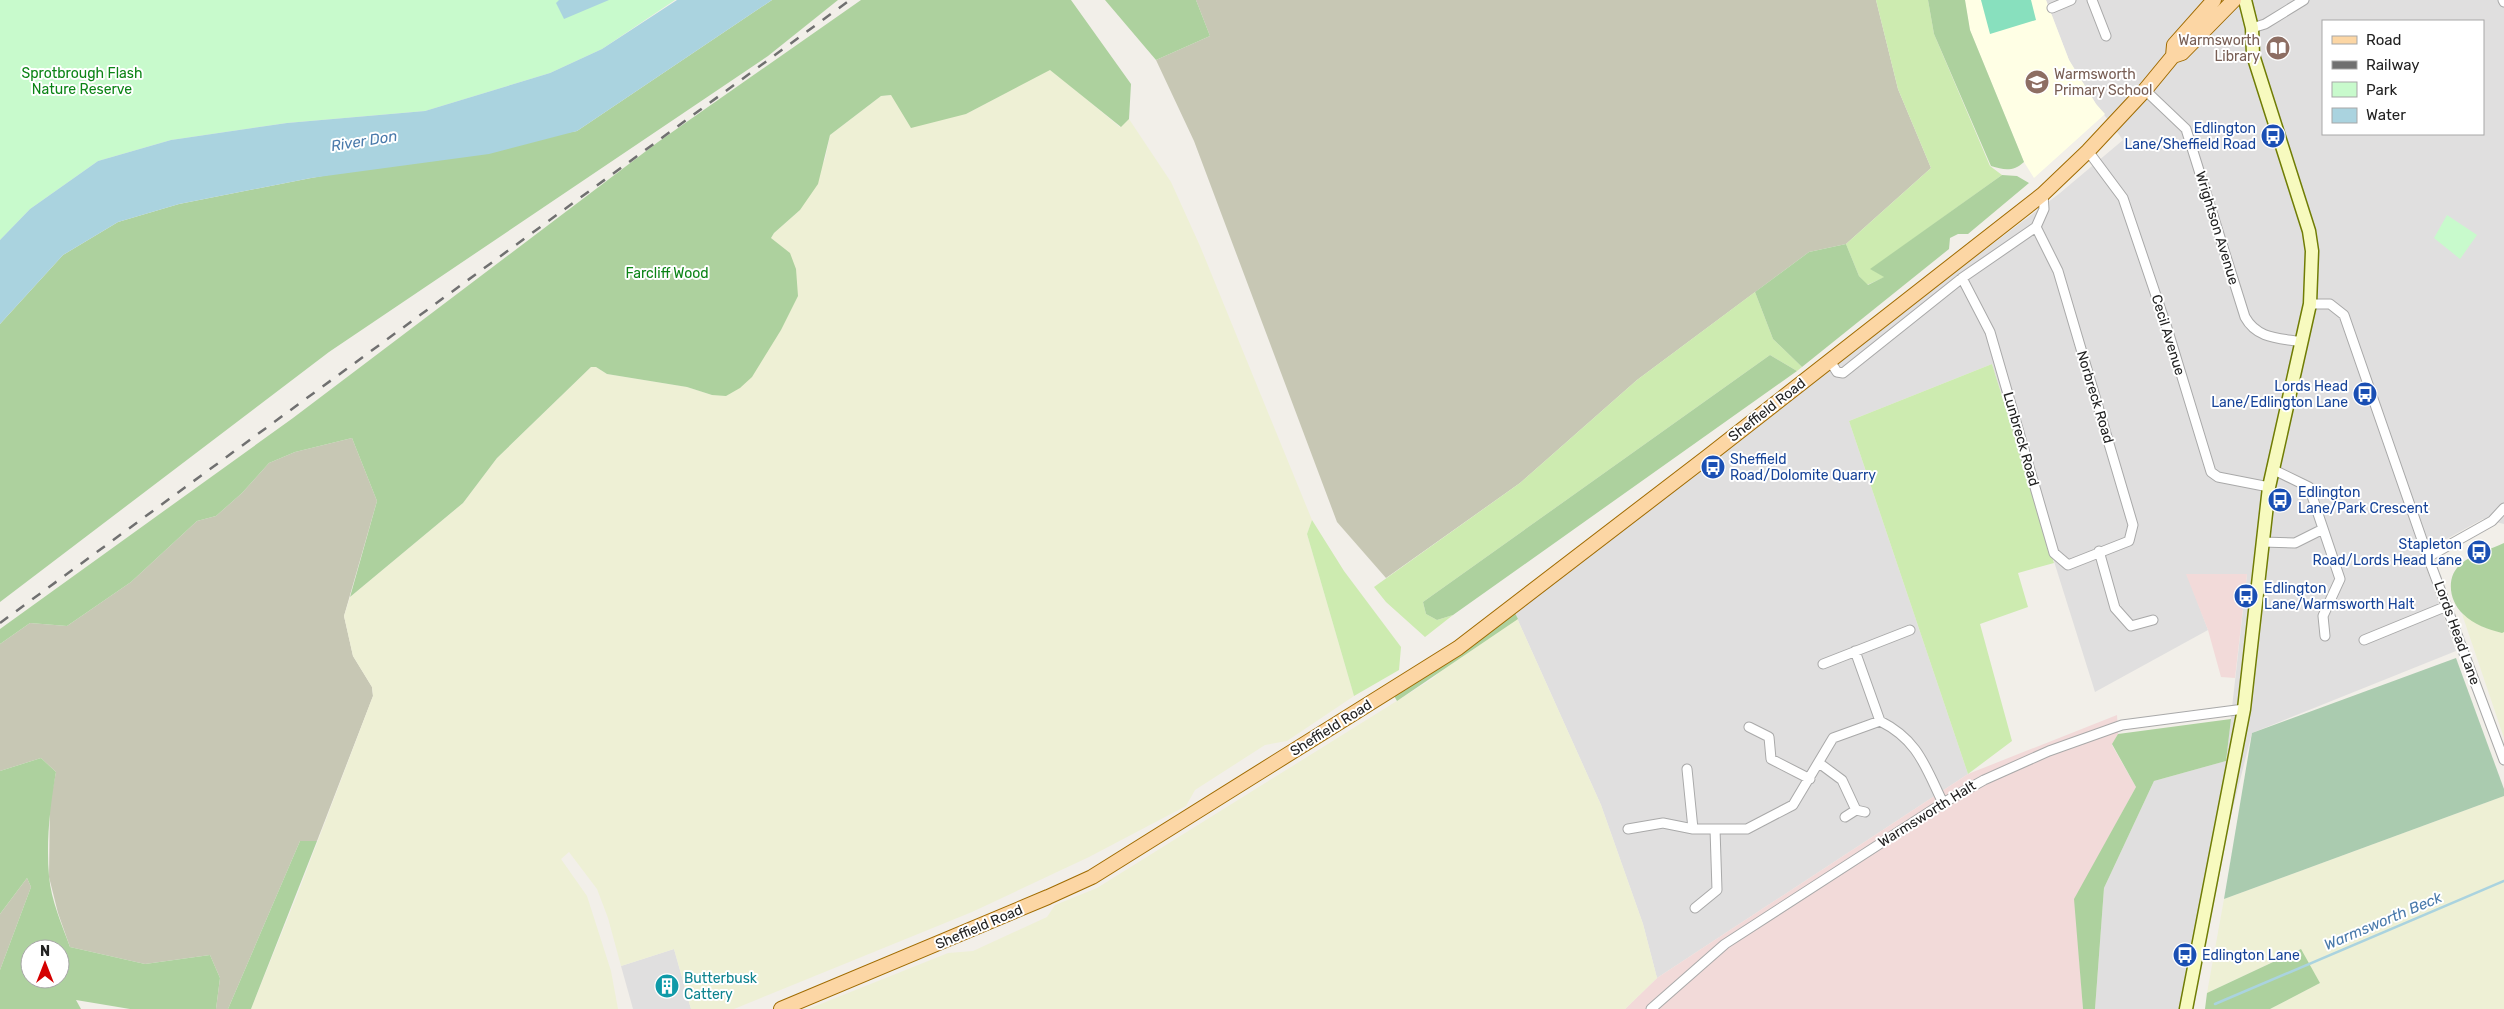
<svg xmlns="http://www.w3.org/2000/svg" width="2504" height="1009" font-family="Rubik,sans-serif">
  <style>
    .residential { fill: #e0dfdf; fill-rule: evenodd }
    .commercial { fill: #f2dad9 }
    .education { fill: #ffffe5 }
    .construction { fill: #c7c7b4 }
    .farmland { fill: #eef0d5 }
    .grass { fill: #cdebb0 }
    .forest { fill: #add19e; fill-rule: evenodd }
    .cemetery { fill: #aacbaf }
    .park { fill: #c8facc }
    .pitch { fill: #88e0be }
    .water { fill: #aad3df }
    .lines { fill: none; stroke-linecap: round; stroke-linejoin: round }
    .stream { stroke: #aad3df; stroke-width: 2.5 }
    .minor-casing { stroke: #a9a9a9; stroke-width: 11 }
    .secondary-casing { stroke: #707d05; stroke-width: 15 }
    .primary-casing { stroke: #a06b00; stroke-width: 16 }
    .minor { stroke: #fff; stroke-width: 9 }
    .secondary { stroke: #f7fabf; stroke-width: 12 }
    .primary { stroke: #fcd6a4; stroke-width: 14 }
    .rail { stroke: #707070; stroke-width: 2.5; stroke-dasharray: 10 10; stroke-linecap: butt }
    .labels { text-anchor: middle; dominant-baseline: central; stroke-width: 4; stroke-linejoin: round; paint-order: stroke }
    .education-label { font-size: 14px; fill: #785e54; stroke: #fff; text-anchor: end }
    .park-label { font-size: 14px; fill: #0c8416; stroke: #fff }
    .transit-label { font-size: 14px; fill: #164399; stroke: #fff; text-anchor: start }
    .street-label { font-size: 14px; fill: #222; stroke: #fff }
    .culture-label { font-size: 14px; fill: #0d838f; stroke: #fff; text-anchor: start }
    .water-label { font-size: 15px; font-style: italic; fill: #4a7aab; stroke: #fff }
  </style>
  <rect width="100%" height="100%" fill="#f2efe9"/>
  <!-- residential -->
  <path class="residential" d="M2046,0h458v524l-21,-5 -62,34 35,98 -204,82 -70,276h-87l9,-121 50,-107 72,-20 21,-187h-60l21,56 -113,62 -103,-328 -143,57 119,353 -311,204 -14,-54 -42,-119 -89,-198 548,-414 63,-53 -27,-36 -27,-44zM2323,21h160v113h-160z
    M674,949l17,60h-58l-12,-43z"/>
  <!-- commercial -->
  <path class="commercial" d="M2186,574h61l-12,104 -14,-1 -13,-47z
    M2117,715l1,19 -6,11 24,42 -61,112 8,110h-458l32,-31 311,-204z"/>
  <!-- education -->
  <path class="education" d="M1965,0h81l23,60 27,44 9,10 -71,64 -10,-16 -54,-132z"/>
  <!-- construction -->
  <path class="construction" d="M1196,0h680l22,89 33,79 -85,76 -37,8 -172,128 -117,103 -134,95 -49,-56 -143,-381 -38,-81 54,-24z
    M352,438l25,63 -33,115 9,40 19,31 1,9 -56,145h-17l-72,168h-12l4,-31 -10,-23 -65,9 -75,-17 -12,-34 -9,-36 1,-75 6,-30 -15,-14 -41,13v-127l30,-21 37,3 64,-44 66,-61 19,-5 26,-23 27,-30 26,-11z
    M27,878l4,9 -31,83v-56z"/>
  <!-- farmland -->
  <path class="farmland" d="M1050,69l70,58 9,-8 42,63 29,64 112,274 -5,14 47,162 -67,45 -22,4 -70,45 -9,16 -97,51 -117,55 -238,97h-43l-17,-60 -53,17 -13,-48 -11,-29 -28,-37 -8,7 26,37 24,75 7,38h-367l47,-116 75,-197 -1,-9 -19,-31 -9,-40 6,-19 113,-94 34,-45 94,-91h5l11,7 80,13 25,8 55,-45 14,-20 9,-76 -19,-16 3,-5 26,-23 25,-51 5,-24 51,-39 10,-1 75,19z
    M1512,607l89,198 42,119 14,54 -32,31h-817l140,-56 25,-2 74,-34 8,-12 42,-17 335,-209z
    M2462,614l23,14h19v110z
    M2504,796v213h-234l50,-26 -20,-34 -93,44 17,-94z"/>
  <!-- grass -->
  <path class="grass" d="M1876,0h52l6,34 56,132 12,9 -131,94 14,8 -18,8 -8,-9 -13,-32 85,-76 -33,-79z
    M1755,292l18,47 29,28 -5,4 -27,-16 -347,247 3,12 11,6 16,-5 -28,22 -39,-35 -12,-15 146,-104 117,-103z
    M1992,364l62,199 -36,10 10,34 -48,17 32,117 -44,33 -119,-353z
    M1312,520l32,51 57,76 -2,23 -45,26 -47,-162z"/>
  <!-- forest -->
  <path class="forest" d="M772,0h66l-70,56 -439,296 -329,250v-278l63,-69 55,-33 61,-18 132,-26 266,-47z
    M861,0h210l60,84 -2,35 -8,8 -71,-57 -84,44 -55,14 -20,-33 -10,1 -51,39 -12,49 -18,26 -26,23 -3,5 19,15 6,16 2,27 -17,34 -29,47 -12,11 -14,8 -14,-1 -25,-8 -80,-13 -11,-7h-5l-94,91 -34,45 -113,94 27,-96 -25,-63 -57,14 -26,11 -27,30 -26,23 -19,5 -66,61 -64,44 -37,-3 -30,21v-15l293,-211 365,-276z
    M1105,0h91l14,36 -54,24z
    M1928,0h37l5,30 54,132c-11,10 -20,8 -33,4l-57,-132z
    M2002,175l15,1 12,7 -61,51h-10l-8,4 -1,11 -147,118 -29,-28 -18,-47 54,-40 37,-8 13,32 9,9 16,-8 -14,-8z
    M1770,355l27,16 -344,244 -16,5 -11,-6 -3,-12z
    M2504,543v89l-2,1c-14,-4 -28,-8 -39,-19 -14,-13 -18,-38 -1,-51 11,-9 29,-14 42,-20z
    M1514,611l4,8 -121,82 -4,-7z
    M2231,719l-5,42 -72,20 -50,107 -9,121h-12l-9,-110 62,-112 -24,-43 6,-10z
    M41,758l15,14c-6,34 -10,70 -7,104 2,24 13,49 21,71l75,17 65,-9 10,23 -4,31h-86l-54,-9 5,9h-81v-39l31,-83 -4,-9 -27,36v-143zM30,949h30v30h-30z
    M300,841h17l-66,168h-23z
    M2301,949l19,34 -50,26h-65l2,-16z"/>
  <!-- cemetery -->
  <path class="cemetery" d="M2456,658l48,131v7l-280,103 28,-166z"/>
  <!-- park -->
  <path class="park" d="M0,0h675l-73,49 -52,24 -125,38 -138,12 -116,17 -73,21 -68,48 -30,31z
    M2447,215l30,20 -17,24 -26,-21z"/>
  <!-- pitch -->
  <path class="pitch" d="M1981,0h50l5,20 -46,14z"/>
  <!-- water -->
  <path class="water" d="M559,0h50l-45,19 -8,-16z
    M677,0h95l-195,131 -88,23 -178,24 -132,26 -61,18 -55,33 -63,69v-84l30,-31 68,-48 73,-21 116,-17 138,-12 125,-38 52,-24z"/>
  <g class="lines">
    <!-- stream -->
    <path class="stream" d="M2215,1004l289,-123"/>
    <defs>
      <path id="minor" d="M2092,0l14,36
        M2503,0l1,2
        M2052,8l19,-8
        M2252,28l13,-4 39,-24
        M2145,90l41,39 59,188c12,22 34,21 57,25
        M2088,151l35,47 45,133 43,141 7,5 51,10
        M1962,278l28,54 64,221 14,12 61,-24 4,-16 -75,-254 -22,-44
        M2310,304h20l14,11 84,242 76,203
        M1830,361l7,11 6,1 119,-95 74,-51 8,-18 -1,-15
        M2272,469l37,18 31,92 -17,37 2,20
        M2262,542l33,1 28,-14
        M2099,551l16,57 16,18 22,-6
        M2428,557l64,-36 12,-13
        M2364,640l83,-34
        M1855,651l25,70
        M1823,664l87,-34
        M1749,727l20,10 2,22 39,20
        M1819,763l23,17 14,30 9,2
        M1687,769l6,60
        M1845,817l11,-7
        M1628,829l35,-6 30,6h54l46,-24 40,-67 47,-17c38,19 45,45 63,82
        M1695,908l22,-18 -2,-61
        M1651,1009l74,-65 218,-141 41,-23 65,-29 73,-26 122,-16"/>
      <path id="secondary" d="M2186,1009l58,-300 25,-222 41,-183 2,-53 -3,-20 -56,-176 -1,-27 -7,-28"/>
      <path id="primary" d="M2173,56l9,-3 52,-53
        M781,1009l267,-112 44,-20 366,-229 249,-191 336,-263 45,-43 57,-61 28,-34 1,-11 40,-45"/>
    </defs>
    <!-- minor casing -->
    <use href="#minor" class="minor-casing"/>
    <!-- secondary casing -->
    <use href="#secondary" class="secondary-casing"/>
    <!-- primary casing -->
    <use href="#primary" class="primary-casing"/>
    <!-- minor -->
    <use href="#minor" class="minor"/>
    <!-- secondary -->
    <use href="#secondary" class="secondary"/>
    <!-- primary -->
    <use href="#primary" class="primary"/>
    <!-- rail -->
    <path class="rail" d="M0,623l850,-623"/>
  </g>
  <!-- icons -->
  <defs>
    <symbol id="library-disc" viewBox="-11 -11 22 22"><circle r="9.5" fill="#8d6e63" stroke="#fff"/><path d="M-6-4Q-3-5.5-.7-3.5V5Q-3 3-6 4ZM6-4Q3-5.5 .7-3.5V5Q3 3 6 4Z" fill="#fff"/></symbol>
    <symbol id="school-disc" viewBox="-11 -11 22 22"><circle r="9.5" fill="#8d6e63" stroke="#fff"/><path d="M0-5L7-2L0 1L-7-2ZM-4 1L0 2.5L4 1V4Q0 6-4 4Z" fill="#fff"/></symbol>
    <symbol id="bus-disc" viewBox="-11 -11 22 22"><circle r="9.5" fill="#1a4fb4" stroke="#fff"/><path d="M-5-6H5V4H4V6H2V4H-2V6H-4V4H-5ZM-3.5-4V0h7V-4ZM-3.5 1.2v1.5H-2V1.2ZM2 1.2v1.5H3.5V1.2Z" fill="#fff"/></symbol>
    <symbol id="building-disc" viewBox="-11 -11 22 22"><circle r="9.5" fill="#0f9aa8" stroke="#fff"/><path d="M-4-6H4V6H1V3H-1V6H-4ZM-2.5-4.3h1.7v1.8h-1.7ZM.8-4.3h1.7v1.8H.8ZM-2.5-1h1.7V.8h-1.7ZM.8-1h1.7V.8H.8Z" fill="#fff"/></symbol>
  </defs>
  <g fill-rule="evenodd">
    <use href="#library-disc" x="2264" y="34" width="28" height="28"/>
    <use href="#school-disc" x="2023" y="68" width="28" height="28"/>
    <use href="#bus-disc" x="2259" y="122" width="28" height="28"/>
    <use href="#bus-disc" x="2351" y="380" width="28" height="28"/>
    <use href="#bus-disc" x="1699" y="453" width="28" height="28"/>
    <use href="#bus-disc" x="2266" y="486" width="28" height="28"/>
    <use href="#bus-disc" x="2465" y="538" width="28" height="28"/>
    <use href="#bus-disc" x="2232" y="582" width="28" height="28"/>
    <use href="#bus-disc" x="2171" y="941" width="28" height="28"/>
    <use href="#building-disc" x="653" y="972" width="28" height="28"/>
  </g>
  <g class="labels">
    <!-- education labels -->
    <g class="education-label">
      <text x="2260" y="40">Warmsworth<tspan x="2260" dy="16">Library</tspan></text>
      <text x="2054" y="74" text-anchor="start">Warmsworth<tspan x="2054" dy="16">Primary School</tspan></text>
    </g>
    <!-- park labels -->
    <g class="park-label">
      <text x="82" y="73">Sprotbrough Flash<tspan x="82" dy="16">Nature Reserve</tspan></text>
      <text x="667" y="273">Farcliff Wood</text>
    </g>
    <!-- transit labels -->
    <g class="transit-label">
      <text x="2256" y="128" text-anchor="end">Edlington<tspan x="2256" dy="16">Lane/Sheffield Road</tspan></text>
      <text x="2348" y="386" text-anchor="end">Lords Head<tspan x="2348" dy="16">Lane/Edlington Lane</tspan></text>
      <text x="1730" y="459">Sheffield<tspan x="1730" dy="16">Road/Dolomite Quarry</tspan></text>
      <text x="2298" y="492">Edlington<tspan x="2298" dy="16">Lane/Park Crescent</tspan></text>
      <text x="2462" y="544" text-anchor="end">Stapleton<tspan x="2462" dy="16">Road/Lords Head Lane</tspan></text>
      <text x="2264" y="588">Edlington<tspan x="2264" dy="16">Lane/Warmsworth Halt</tspan></text>
      <text x="2202" y="955">Edlington Lane</text>
    </g>
    <!-- street labels -->
    <g class="street-label">
      <text transform="translate(2217 228) rotate(73)">Wrightson Avenue</text>
      <text transform="translate(2168 335) rotate(73)">Cecil Avenue</text>
      <text transform="translate(2095 397) rotate(73)">Norbreck Road</text>
      <text transform="translate(1767 410) rotate(-38)">Sheffield Road</text>
      <text transform="translate(2021 439) rotate(74)">Lunbreck Road</text>
      <text transform="translate(2457 633) rotate(70)">Lords Head Lane</text>
      <text transform="translate(1331 728) rotate(-32)">Sheffield Road</text>
      <text transform="translate(1927 814) rotate(-32)">Warmsworth Halt</text>
      <text transform="translate(979 927) rotate(-23)">Sheffield Road</text>
    </g>
    <!-- culture labels -->
    <g class="culture-label">
      <text x="684" y="978">Butterbusk<tspan x="684" dy="16">Cattery</tspan></text>
    </g>
    <!-- water labels -->
    <g class="water-label">
      <text transform="translate(364 141) rotate(-9)">River Don</text>
      <text transform="translate(2383 921) rotate(-23)">Warmsworth Beck</text>
    </g>
  </g>
  <!-- legend -->
  <rect x="2322" y="20" width="162" height="115" fill="#ffffff" stroke="#a7a7a7"/>
  <rect x="2332" y="36" width="25" height="8" fill="#fcd6a4" stroke="#a7a7a7"/>
  <text x="2366" y="45" font-size="15" fill="#222222">Road</text>
  <rect x="2332" y="61" width="25" height="8" fill="#707070" stroke="#a7a7a7"/>
  <text x="2366" y="70" font-size="15" fill="#222222">Railway</text>
  <rect x="2332" y="82" width="25" height="15" fill="#c8facc" stroke="#a7a7a7"/>
  <text x="2366" y="95" font-size="15" fill="#222222">Park</text>
  <rect x="2332" y="108" width="25" height="15" fill="#aad3df" stroke="#a7a7a7"/>
  <text x="2366" y="120" font-size="15" fill="#222222">Water</text>
  <!-- north arrow -->
  <g transform="translate(45 964)"><circle r="24" fill="#ffffff" stroke="#a7a7a7"/>
  <path d="M0-4L9 19L0 12L-9 19Z" fill="#d40000"/>
  <text y="-8" font-size="14" font-weight="bold" text-anchor="middle" fill="#222222">N</text>
  </g>
</svg>
